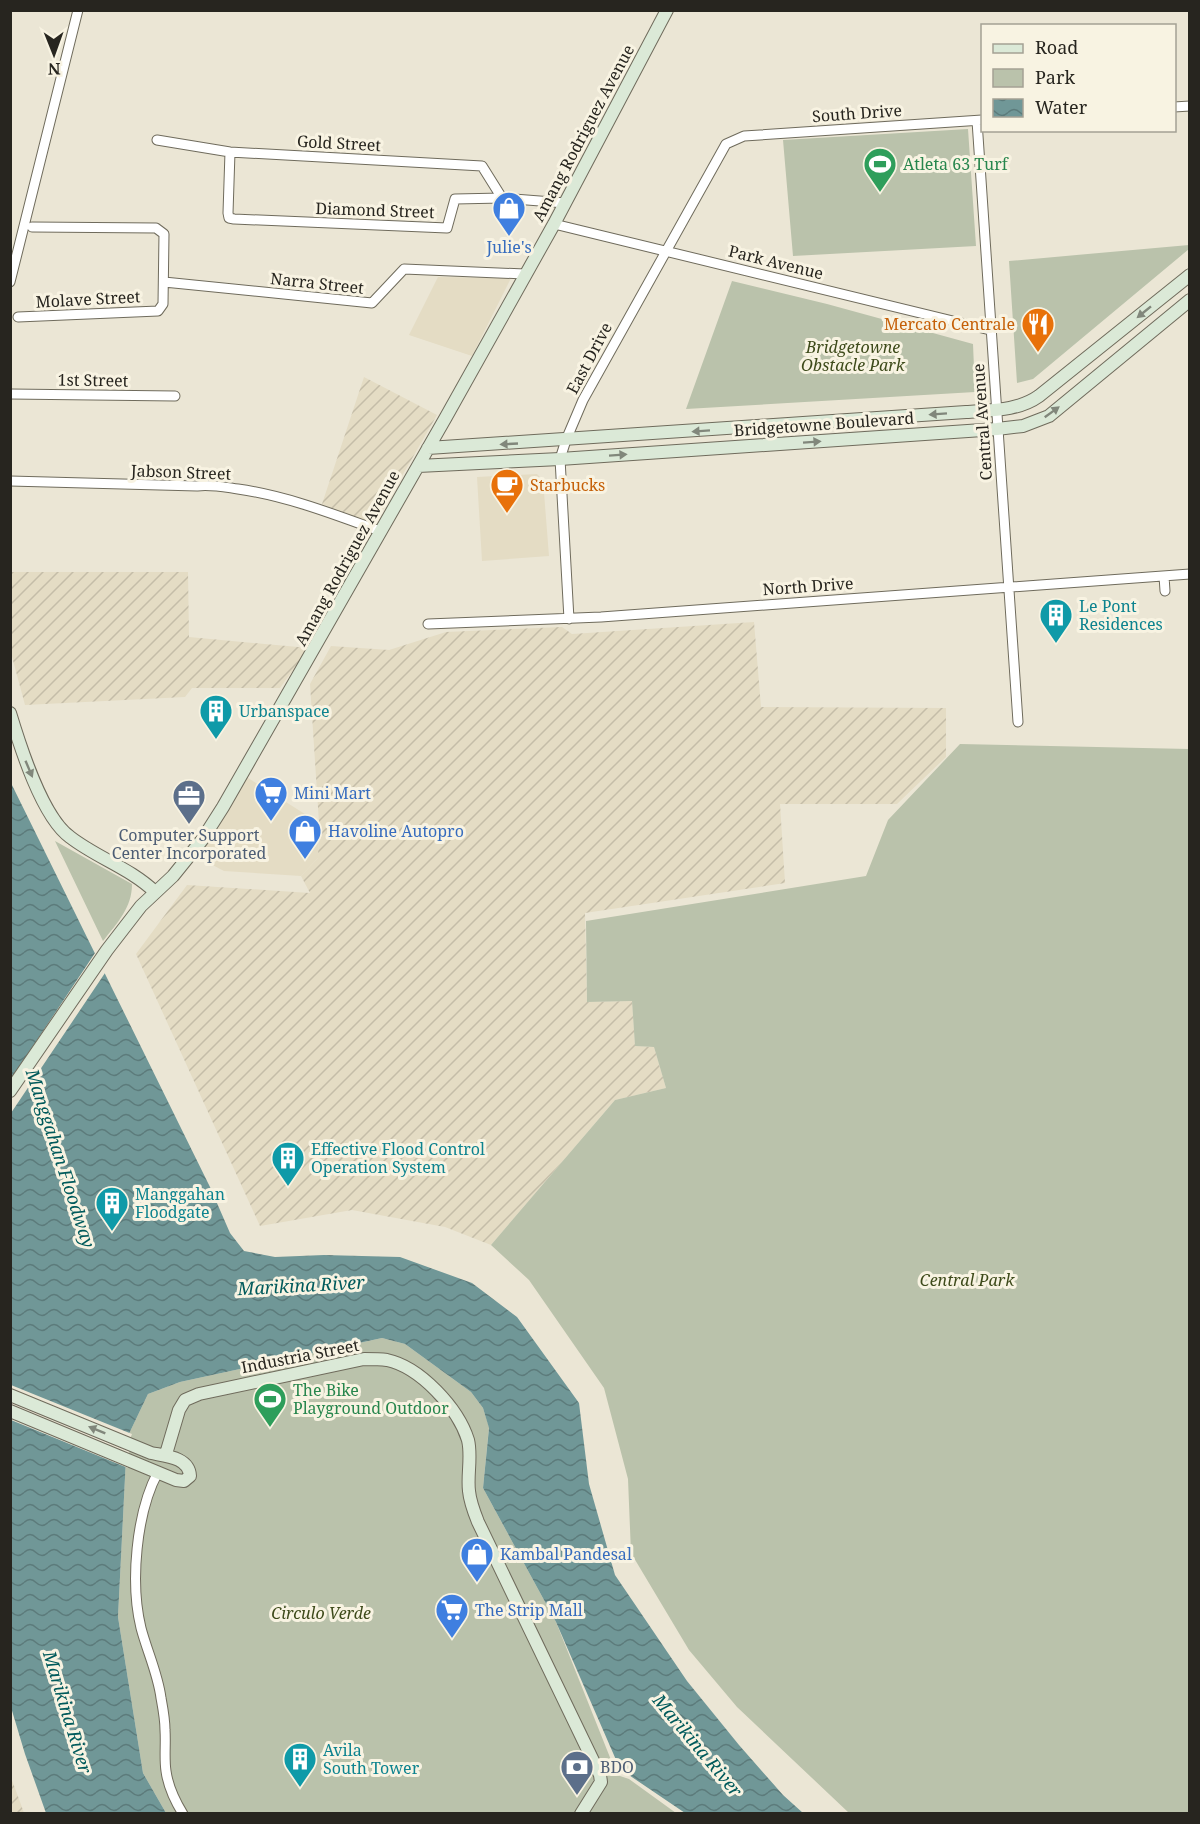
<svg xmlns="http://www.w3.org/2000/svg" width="1200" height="1824" font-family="'Noto Serif',serif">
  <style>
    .built { fill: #e4dcc4 }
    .industrial { fill: url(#industrial-furrows) }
    .green { fill: #bac2ab }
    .water { fill: url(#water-waves) }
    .pier { fill: #ebe6d5 }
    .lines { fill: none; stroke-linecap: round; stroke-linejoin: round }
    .street-casing { stroke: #6f6b5c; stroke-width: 11 }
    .secondary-casing { stroke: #6f6b5c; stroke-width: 14 }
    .street { stroke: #fff; stroke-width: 9 }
    .secondary { stroke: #dbe9d7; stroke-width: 12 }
    .oneway { fill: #81877b }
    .labels { text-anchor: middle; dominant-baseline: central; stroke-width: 6; stroke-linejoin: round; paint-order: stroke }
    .street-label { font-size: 16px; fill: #27251f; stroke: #f8f3e2 }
    .leisure-label { font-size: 16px; fill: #27864d; stroke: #f8f3e2; text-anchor: start }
    .shop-label { font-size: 16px; fill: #366cbe; stroke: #f8f3e2; text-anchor: start }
    .food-label { font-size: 16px; fill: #c56008; stroke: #f8f3e2; text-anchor: end }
    .park-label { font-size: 16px; font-style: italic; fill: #3d4a1a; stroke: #f8f3e2 }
    .culture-label { font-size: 16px; fill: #0d838f; stroke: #f8f3e2; text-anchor: start }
    .service-label { font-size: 16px; fill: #4e5e75; stroke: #f8f3e2 }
    .water-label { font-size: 18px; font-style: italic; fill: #005a5b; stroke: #f8f3e2 }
  </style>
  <defs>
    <pattern id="industrial-furrows" width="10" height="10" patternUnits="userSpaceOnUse" patternTransform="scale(1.5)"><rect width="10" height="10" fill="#e4dcc4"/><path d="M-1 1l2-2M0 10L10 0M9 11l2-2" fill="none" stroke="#c4bda8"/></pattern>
    <pattern id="water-waves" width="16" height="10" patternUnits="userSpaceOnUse" patternTransform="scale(1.5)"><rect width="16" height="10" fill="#709797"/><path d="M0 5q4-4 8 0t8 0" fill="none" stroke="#5c7b7b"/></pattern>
  </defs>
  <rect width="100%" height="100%" fill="#ebe6d5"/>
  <!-- built -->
  <path class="built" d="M438,277l73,1 -39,78 -63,-21z
    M537,474l6,6 6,76 -67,5 -5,-84z
    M245,776l74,47 -1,35 -17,18 -77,-5 -27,-14z"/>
  <!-- industrial -->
  <path class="industrial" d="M364,377l73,38 -63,110 -52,-21z
    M10,572h178l1,65 120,11 -29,40h-88l-7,9 -160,8 -14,-52z
    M754,622l7,85 185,1v49l-49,47h-117l5,79 -200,30 2,89 45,-1 3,45 19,1 12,41 -51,12 -124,145 -46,-18 -93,-17 -92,16 -124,-272 51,-69 123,8 -9,-17 17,-18 1,-35 -9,-139 21,-38 58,4 57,-18 116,-5 10,7z
    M10,1775l9,24 5,14h-13z"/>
  <!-- green -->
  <path class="green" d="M968,129l8,117 -183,10 -10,-116z
    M1189,245v4l-156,130 -16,4 -8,-122z
    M732,281l95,23 146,40 2,48 -289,17z
    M960,744l229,5v1064h-340l-112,-106 -48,-57 -58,-97 -3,-74 -24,-91 -75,-108 -38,-35 124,-145 51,-12 -12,-41 -19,-1 -3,-45 -45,1 -1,-81 280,-45 22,-56z
    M55,841l77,43c0,24 -15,39 -29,57z
    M382,1338l23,6 66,48 12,16 6,19 -6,61 73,134 61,153 12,4 47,34h-510l-23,-40 -25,-156 9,-179 21,-44 32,-12z"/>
  <!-- water -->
  <path class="water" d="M10,781l200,406 20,46 14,18 31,6 49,-2 76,2 72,26 45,34 62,86 10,81 26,91 72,106 52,64 44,50 20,18h-118l-65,-44 -64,-147 -73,-134 6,-60 -6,-20 -12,-16 -66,-48 -23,-6 -202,44 -32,12 -21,44 -9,179 25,156 23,40h-120l-21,-59 -15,-50z"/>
  <!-- pier -->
  <path class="pier" d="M97,950l10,20 -96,143v-34z
    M11,1385l121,49 -2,5 -2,29 -117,-48z"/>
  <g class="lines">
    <defs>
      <path id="street" d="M1174,107l16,-1
        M977,121l41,601
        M157,140l73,12 252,14 20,32
        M230,152l-2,61 1,5 5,1 213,9 8,-29 47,-1 63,5
        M554,224l436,106
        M10,282l68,-272
        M164,282l208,21 32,-34 121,5
        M18,317l140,-6 5,-7 1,-70 -8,-6 -124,-1
        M10,394l165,2
        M10,481l187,5c13,-2 27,1 41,3 49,7 95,25 142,42
        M1164,576l1,15
        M569,619l-9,-160 6,-19 17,-40 143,-256 18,-8 238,-16
        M428,624l173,-7 589,-43
        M158,1472c-22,41 -28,111 -17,156 6,23 17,46 20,70 2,11 4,21 4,32 1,14 -1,28 1,41 2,15 9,30 17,43"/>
      <path id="secondary" d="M428,448l538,-36c25,-2 52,-1 73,-16l151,-121
        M418,466l142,-7 437,-30 26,-3 26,-10 141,-116
        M10,713c10,33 32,104 60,124 27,21 60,31 85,55
        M10,1091l97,-141 34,-44 32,-30 29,-36 21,-33 223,-390 108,-193 113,-214
        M10,1395l141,58c14,3 38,4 39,23l-6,5 -8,-1 -166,-69
        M166,1454l13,-44 6,-10 14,-6 165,-35c7,0 16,0 23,1 33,7 71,48 81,80 4,16 -1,35 1,51 1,11 5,21 9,31l122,253 1,7 -20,32"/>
    </defs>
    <!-- street casing -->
    <use href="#street" class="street-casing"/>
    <!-- secondary casing -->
    <use href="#secondary" class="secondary-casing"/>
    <!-- street -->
    <use href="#street" class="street"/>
    <!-- secondary -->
    <use href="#secondary" class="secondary"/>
  </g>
  <!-- one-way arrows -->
  <defs><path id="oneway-solid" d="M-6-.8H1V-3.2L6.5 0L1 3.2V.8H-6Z" transform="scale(1.5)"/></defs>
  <g class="oneway">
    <use href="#oneway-solid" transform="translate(1144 312) rotate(141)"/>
    <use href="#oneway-solid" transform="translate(1052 412) rotate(-36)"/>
    <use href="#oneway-solid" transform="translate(938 414) rotate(176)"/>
    <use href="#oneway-solid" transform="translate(701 431) rotate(176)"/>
    <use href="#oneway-solid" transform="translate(812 442) rotate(-4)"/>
    <use href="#oneway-solid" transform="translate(509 444) rotate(177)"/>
    <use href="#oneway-solid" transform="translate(618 455) rotate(-4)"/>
    <use href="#oneway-solid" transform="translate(29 769) rotate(67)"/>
    <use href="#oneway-solid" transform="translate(97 1430) rotate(-158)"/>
  </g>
  <!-- icons -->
  <defs>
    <symbol id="stadium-pin" viewBox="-11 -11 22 30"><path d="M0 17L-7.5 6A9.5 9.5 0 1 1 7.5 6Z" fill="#2e9e5b" stroke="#f8f3e2"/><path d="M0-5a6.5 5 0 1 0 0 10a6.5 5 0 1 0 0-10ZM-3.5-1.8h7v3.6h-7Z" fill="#fff"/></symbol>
    <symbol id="shop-pin" viewBox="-11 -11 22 30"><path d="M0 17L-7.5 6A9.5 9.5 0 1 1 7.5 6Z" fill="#3f7fe0" stroke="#f8f3e2"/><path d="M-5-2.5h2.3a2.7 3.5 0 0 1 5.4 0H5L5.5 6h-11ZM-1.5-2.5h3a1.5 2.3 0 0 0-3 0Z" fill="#fff"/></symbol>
    <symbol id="restaurant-pin" viewBox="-11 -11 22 30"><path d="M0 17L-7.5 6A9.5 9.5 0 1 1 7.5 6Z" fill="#e8710a" stroke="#f8f3e2"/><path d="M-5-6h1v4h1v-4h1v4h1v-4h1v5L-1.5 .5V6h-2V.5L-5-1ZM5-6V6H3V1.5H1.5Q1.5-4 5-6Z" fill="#fff"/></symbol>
    <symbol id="cafe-pin" viewBox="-11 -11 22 30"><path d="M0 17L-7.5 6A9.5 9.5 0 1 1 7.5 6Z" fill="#e8710a" stroke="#f8f3e2"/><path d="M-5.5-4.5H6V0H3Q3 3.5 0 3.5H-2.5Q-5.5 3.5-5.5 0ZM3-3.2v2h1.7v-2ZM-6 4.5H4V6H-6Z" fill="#fff"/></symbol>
    <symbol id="building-pin" viewBox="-11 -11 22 30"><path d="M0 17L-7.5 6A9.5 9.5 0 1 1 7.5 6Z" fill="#0f9aa8" stroke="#f8f3e2"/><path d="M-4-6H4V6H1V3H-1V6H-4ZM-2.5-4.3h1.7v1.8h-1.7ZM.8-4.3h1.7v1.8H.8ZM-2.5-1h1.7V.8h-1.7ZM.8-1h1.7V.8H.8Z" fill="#fff"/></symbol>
    <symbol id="supermarket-pin" viewBox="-11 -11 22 30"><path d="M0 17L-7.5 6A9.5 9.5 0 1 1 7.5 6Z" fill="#3f7fe0" stroke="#f8f3e2"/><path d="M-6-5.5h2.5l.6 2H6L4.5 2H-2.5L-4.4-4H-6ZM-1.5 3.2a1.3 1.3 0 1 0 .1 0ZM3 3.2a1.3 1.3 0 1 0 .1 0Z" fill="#fff"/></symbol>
    <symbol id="office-pin" viewBox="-11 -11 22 30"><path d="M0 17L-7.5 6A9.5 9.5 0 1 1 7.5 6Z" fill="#5c6f8a" stroke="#f8f3e2"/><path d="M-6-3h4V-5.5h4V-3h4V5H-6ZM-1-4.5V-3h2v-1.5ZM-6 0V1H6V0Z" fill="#fff"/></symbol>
    <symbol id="bank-pin" viewBox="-11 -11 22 30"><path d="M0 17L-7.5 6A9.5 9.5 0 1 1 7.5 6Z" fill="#5c6f8a" stroke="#f8f3e2"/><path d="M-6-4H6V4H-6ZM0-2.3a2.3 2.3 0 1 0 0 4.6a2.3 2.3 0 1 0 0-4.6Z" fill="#fff"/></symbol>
  </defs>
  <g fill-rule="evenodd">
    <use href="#stadium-pin" x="861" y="145" width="38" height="52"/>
    <use href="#shop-pin" x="490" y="189" width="38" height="52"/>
    <use href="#restaurant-pin" x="1019" y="305" width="38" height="52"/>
    <use href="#cafe-pin" x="488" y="466" width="38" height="52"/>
    <use href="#building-pin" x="1037" y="596" width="38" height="52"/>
    <use href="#building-pin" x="197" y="692" width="38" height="52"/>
    <use href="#supermarket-pin" x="252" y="774" width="38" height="52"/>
    <use href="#office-pin" x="170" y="777" width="38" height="52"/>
    <use href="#shop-pin" x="286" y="812" width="38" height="52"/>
    <use href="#building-pin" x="269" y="1139" width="38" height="52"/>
    <use href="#building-pin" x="93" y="1184" width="38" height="52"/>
    <use href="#stadium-pin" x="251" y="1380" width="38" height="52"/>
    <use href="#shop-pin" x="458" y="1535" width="38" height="52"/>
    <use href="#supermarket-pin" x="433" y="1591" width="38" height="52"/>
    <use href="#building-pin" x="281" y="1740" width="38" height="52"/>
    <use href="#bank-pin" x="558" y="1748" width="38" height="52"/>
  </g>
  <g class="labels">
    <!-- street labels -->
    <g class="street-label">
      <text transform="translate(857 113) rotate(-4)">South Drive</text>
      <text transform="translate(583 133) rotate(-62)">Amang Rodriguez Avenue</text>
      <text transform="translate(339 143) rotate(3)">Gold Street</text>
      <text transform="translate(375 210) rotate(2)">Diamond Street</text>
      <text transform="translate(776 262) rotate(14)">Park Avenue</text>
      <text transform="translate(317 283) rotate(6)">Narra Street</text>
      <text transform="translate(88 299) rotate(-3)">Molave Street</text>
      <text transform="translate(589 358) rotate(-62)">East Drive</text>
      <text transform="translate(93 380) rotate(1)">1st Street</text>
      <text transform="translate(982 422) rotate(-94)">Central Avenue</text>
      <text transform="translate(824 424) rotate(-4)">Bridgetowne Boulevard</text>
      <text transform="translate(181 472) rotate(2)">Jabson Street</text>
      <text transform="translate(347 558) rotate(-61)">Amang Rodriguez Avenue</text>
      <text transform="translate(808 586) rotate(-4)">North Drive</text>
      <text transform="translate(300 1356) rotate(-11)">Industria Street</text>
    </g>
    <!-- leisure labels -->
    <g class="leisure-label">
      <text x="903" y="164">Atleta 63 Turf</text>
      <text x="293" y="1390">The Bike<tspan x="293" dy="18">Playground Outdoor</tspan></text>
    </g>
    <!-- shop labels -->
    <g class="shop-label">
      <text x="509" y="247" text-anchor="middle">Julie's</text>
      <text x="294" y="793">Mini Mart</text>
      <text x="328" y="831">Havoline Autopro</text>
      <text x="500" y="1554">Kambal Pandesal</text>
      <text x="475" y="1610">The Strip Mall</text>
    </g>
    <!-- food labels -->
    <g class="food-label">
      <text x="1015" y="324">Mercato Centrale</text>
      <text x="530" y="485" text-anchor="start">Starbucks</text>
    </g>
    <!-- park labels -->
    <g class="park-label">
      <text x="853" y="347">Bridgetowne<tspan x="853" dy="18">Obstacle Park</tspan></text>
      <text x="967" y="1280">Central Park</text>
      <text x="321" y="1613">Circulo Verde</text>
    </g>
    <!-- culture labels -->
    <g class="culture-label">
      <text x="1079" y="606">Le Pont<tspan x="1079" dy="18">Residences</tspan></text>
      <text x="239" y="711">Urbanspace</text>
      <text x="311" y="1149">Effective Flood Control<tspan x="311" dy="18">Operation System</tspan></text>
      <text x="135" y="1194">Manggahan<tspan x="135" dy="18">Floodgate</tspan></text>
      <text x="323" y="1750">Avila<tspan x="323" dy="18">South Tower</tspan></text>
    </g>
    <!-- service labels -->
    <g class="service-label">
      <text x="189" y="835">Computer Support<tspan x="189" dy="18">Center Incorporated</tspan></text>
      <text x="600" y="1767" text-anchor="start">BDO</text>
    </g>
    <!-- water labels -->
    <g class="water-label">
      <text transform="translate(61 1158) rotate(72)">Manggahan Floodway</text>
      <text transform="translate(301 1285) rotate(-3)">Marikina River</text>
      <text transform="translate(68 1712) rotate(73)">Marikina River</text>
      <text transform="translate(698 1745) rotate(50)">Marikina River</text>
    </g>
  </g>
  <!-- border -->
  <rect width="1200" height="1824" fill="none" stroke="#27251f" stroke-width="24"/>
  <!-- legend -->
  <rect x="981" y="24" width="195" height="108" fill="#f8f3e2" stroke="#a4a194" stroke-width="1.5"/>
  <rect x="993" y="44" width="30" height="9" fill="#dbe9d7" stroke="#a4a194" stroke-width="1.5"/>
  <text x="1035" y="54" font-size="18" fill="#27251f">Road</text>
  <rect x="993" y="69" width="30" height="18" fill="#bac2ab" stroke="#a4a194" stroke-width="1.5"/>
  <text x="1035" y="84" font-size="18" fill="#27251f">Park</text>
  <rect x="993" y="99" width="30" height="18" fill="url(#water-waves)" stroke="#a4a194" stroke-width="1.5"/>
  <text x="1035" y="114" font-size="18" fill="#27251f">Water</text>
  <!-- north arrow -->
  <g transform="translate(54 54) rotate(179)" stroke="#f8f3e2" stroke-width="4.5" paint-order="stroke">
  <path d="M0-4.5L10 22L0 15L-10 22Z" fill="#27251f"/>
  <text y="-9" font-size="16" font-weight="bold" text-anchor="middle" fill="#27251f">N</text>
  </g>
</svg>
